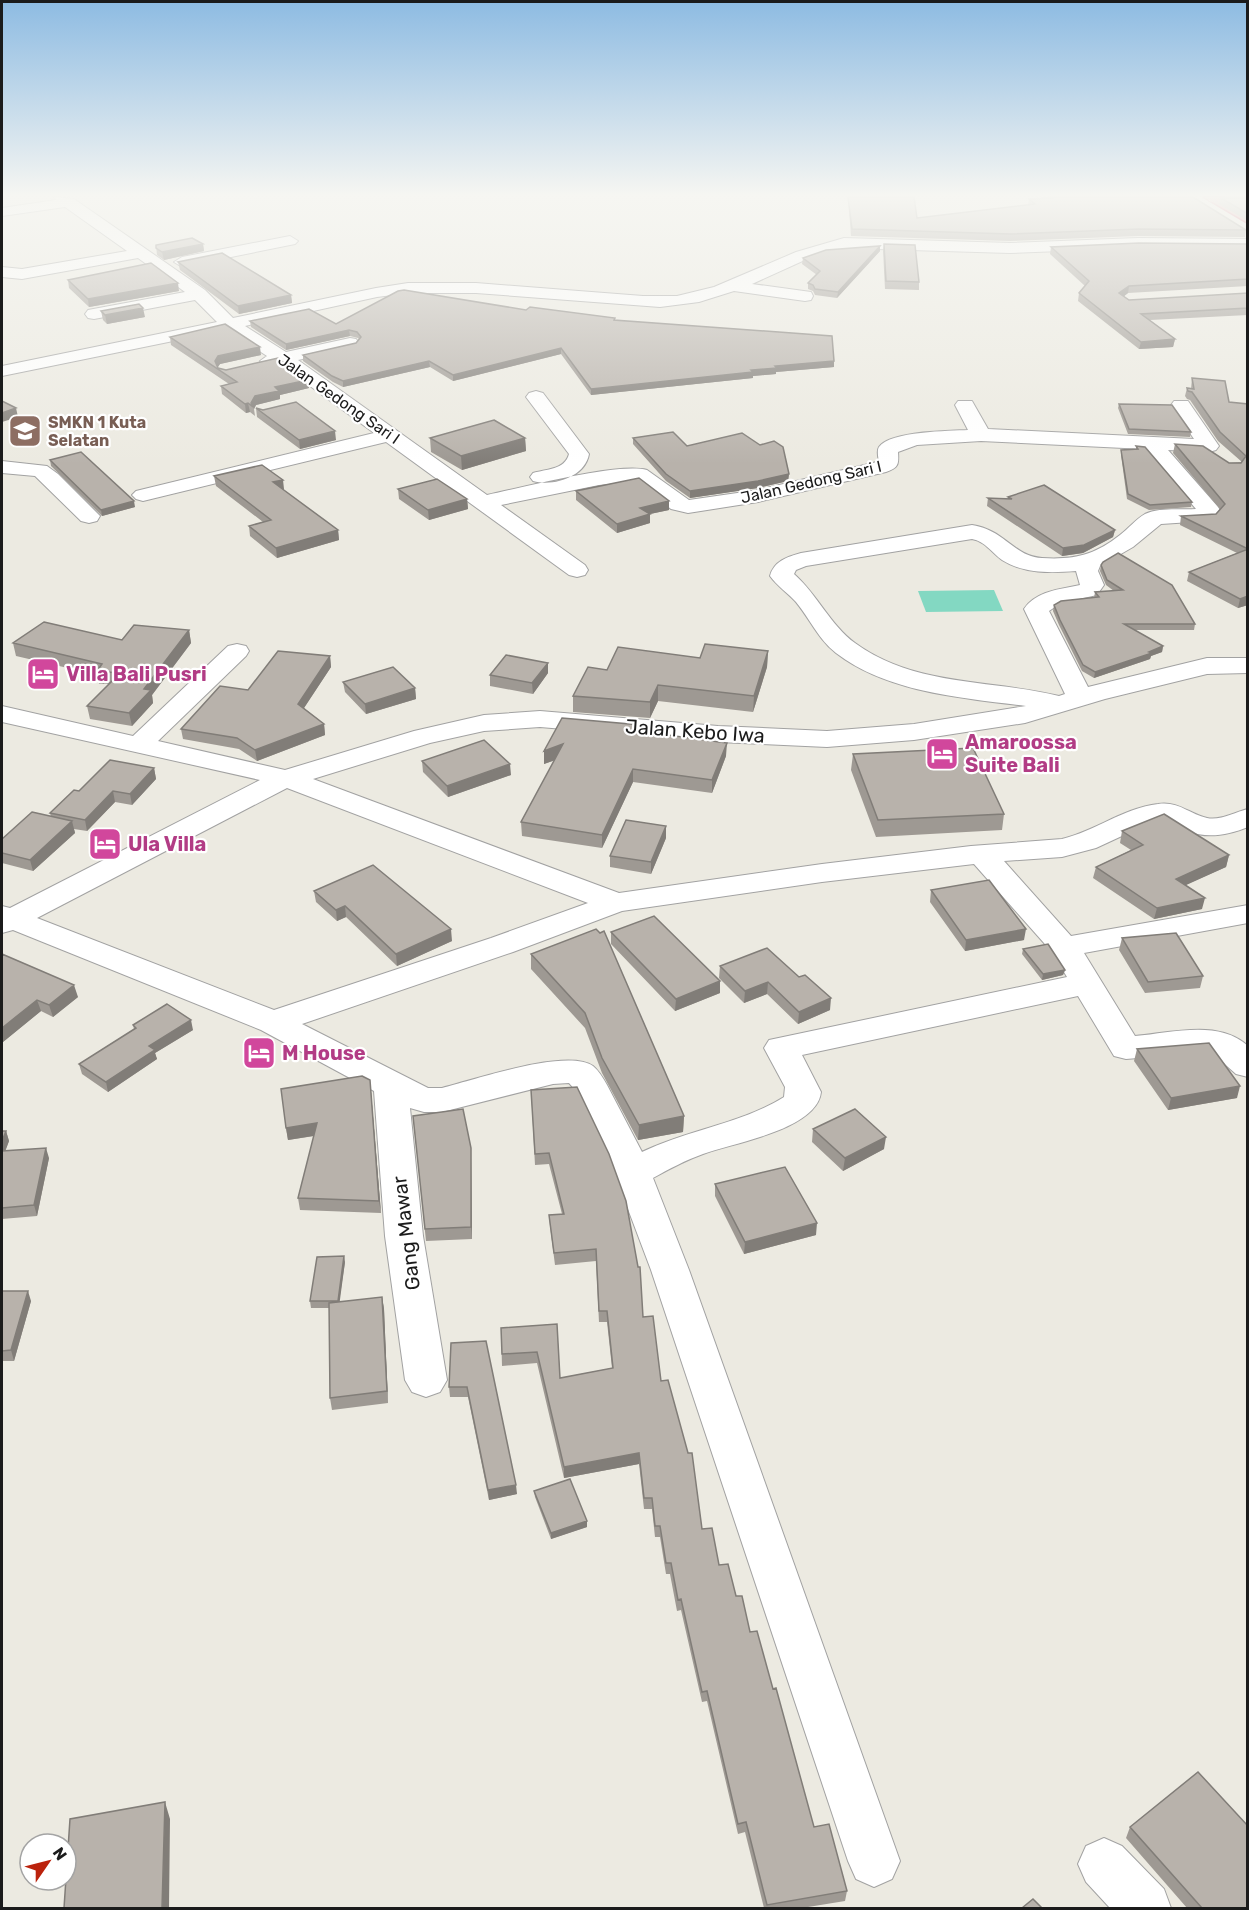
<svg xmlns="http://www.w3.org/2000/svg" width="1249" height="1910" font-family="Rubik,sans-serif">
  <style>
    .pitch { fill: #83d8c2 }
    .lines { fill: none; stroke-linecap: round; stroke-linejoin: round }
    .minor-casing { stroke: #a2a2a2; stroke-width: 2 }
    .highway-casing { stroke: #cb2e50; stroke-width: 3 }
    .minor { fill: #fff; fill-rule: evenodd }
    .highway { fill: #e08d92; fill-rule: evenodd }
    .wall { fill: #9e9993 }
    .shaded-wall { fill: #817d78 }
    .building { fill: #b8b2ab; stroke: #817d78; stroke-width: 1.5 }
    .labels { text-anchor: middle; dominant-baseline: central; stroke-width: 4.5; stroke-linejoin: round; paint-order: stroke }
    .far-street-label { font-size: 16px; fill: #1b1b1b; stroke: #fff }
    .far-education-label { font-size: 16px; font-weight: bold; fill: #785e54; stroke: #fff; text-anchor: start }
    .hotel-label { font-size: 20px; font-weight: bold; fill: #b23c85; stroke: #fff; text-anchor: start }
    .street-label { font-size: 20px; fill: #1b1b1b; stroke: #fff }
  </style>
  <rect width="100%" height="100%" fill="#eceae1"/>
  <!-- pitch -->
  <path class="pitch" d="M994,590l9,21 -77,1 -8,-21z"/>
  <g class="lines">
    <defs>
      <path id="minor" d="M54,197l20,2 131,91 28,28 143,-30 32,-5h68l167,13h34l37,-9 82,-35 48,-14 166,5 128,-5 110,1v10l-110,-1 -128,5 -166,-5 -37,11 -55,25 59,8 2,4 -2,4 -6,1 -71,-10 -35,11 -39,5 -184,-14h-68l-31,4 -132,29 41,26 64,-14 6,1 3,4 -3,4 -58,13 189,135c34,-7 131,-33 160,-25l42,30 69,-10 115,-27 6,-2c-1,-4 -2,-11 0,-14 11,-16 71,-16 89,-17l-13,-25 3,-4h14l16,28 206,10 -23,-34 3,-4h14l31,45 -3,4 -7,2 -41,-2 50,57 3,5 -7,8 -8,1 -45,3 -28,23 -33,19 -2,5 6,14 -7,10 -36,8 -12,8 39,76 119,-29h41v15l-41,1 -102,25 -80,24 -111,17 -87,7 -109,-5 -178,-15 -56,4 -54,12 -117,36 306,114 203,-29 149,-18 91,-7c33,-8 62,-31 96,-35 21,-3 31,10 49,14 13,3 28,-6 41,-9v18c-20,8 -40,12 -61,4 -13,-6 -20,-12 -35,-9l-56,26 -34,9 -58,4 67,75 177,-31v18l-164,30 51,83c36,-3 84,-17 113,10v31l-12,-3 -25,-22 -85,7 -12,-3 -36,-60 -276,59 19,37c-4,38 -89,51 -118,62 -17,6 -34,15 -50,24l36,92 211,591 -8,18 -18,8 -18,-8 -8,-18 -197,-591 -40,-106 -34,-72 -8,-9 -16,1 -111,28h-18l-14,-4 13,128 24,144 -7,12 -14,5 -14,-5 -7,-12 -20,-144 -11,-145 -113,-61 -248,-100 -11,3v-27l8,2 250,-128 -258,-58v-16l131,30 95,-90 9,-2 9,2 3,5 -3,5 -88,85 127,29 129,-39 70,-16 56,-4 178,15 109,5 87,-7 112,-18c-62,-8 -138,-13 -190,-53 -17,-13 -26,-34 -40,-51 -8,-9 -19,-16 -26,-26 4,-15 17,-19 31,-23l171,-28c33,5 41,31 70,33 32,2 53,-3 78,-23 8,-6 16,-16 25,-21 14,-7 35,-4 51,-5l-51,-60 -164,-8 -64,4 -19,7c1,13 0,16 -12,20l-128,30 -70,11 -17,-4 -35,-28 -37,4 -98,20 84,60 3,5 -3,5 -8,2 -8,-2 -183,-133 -243,59 -7,-2 -4,-4 4,-4 238,-58 -94,-69 -11,2 -6,-1 -3,-4 7,-5 -40,-26 -225,46v-10l215,-44 -22,-22 -101,19 -6,-1 -3,-4 3,-4 97,-18 -47,-34 -116,21 -20,-2v-10l20,2 105,-18 -62,-44 -63,9v-8l54,-8zM972,539c13,2 20,14 30,21 22,14 49,13 74,11l4,14c-19,4 -44,6 -56,24l41,85 -6,2c-69,-17 -144,-9 -204,-53 -24,-17 -38,-49 -61,-69l2,-4 10,-4zM287,788l301,115 -97,35 -217,72 -237,-92zM974,864l78,88 15,25 -298,63 -5,8 21,39 -1,10c-43,27 -97,33 -142,55l-35,-67c-4,-7 -8,-14 -14,-19 -26,-18 -120,14 -151,22h-14l-126,-64 211,-72 109,-41 200,-29z
        M1208,197h40v5h-34l-5,-1z
        M290,236l8,5 -3,3 -113,23 -8,-5 8,-5z
        M536,391l7,2 46,61c-4,23 -36,33 -56,27l-3,-4 3,-4c13,-4 32,-3 36,-19l-43,-57 3,-4z
        M2,461l45,5 11,8 42,42 -3,5 -8,2 -8,-2 -46,-45 -33,-3z
        M1104,1838l18,8 42,43 7,19h-61l-24,-26 -8,-18 8,-18z"/>
      <path id="highway" d="M1204,197h19l25,14v12z"/>
    </defs>
    <!-- minor casing -->
    <use href="#minor" class="minor-casing"/>
    <!-- highway casing -->
    <use href="#highway" class="highway-casing"/>
    <!-- minor -->
    <use href="#minor" class="minor"/>
    <!-- highway -->
    <use href="#highway" class="highway"/>
  </g>
  <!-- wall -->
  <path class="wall" d="M848,197l69,21 111,-13 1,-6 14,-1 -2,-1h152l53,33 -1,7 -107,-1 -128,5 -159,-5z
    M1221,198h27v23l-29,-17z
    M203,244l1,7 -40,9 -7,-5 -1,-10z
    M884,244l35,38v8l-34,-1 -2,-38z
    M1248,244v42l-120,7 -4,3 5,4 119,-7v22l-98,5 25,19 -2,8 -34,2 -61,-48 1,-8 6,-7 -35,-32 1,-7z
    M880,246v5l-43,47 -22,-3 -2,-4 -5,-2v-6l9,-8 -15,-11 1,-6z
    M178,262l113,33 1,8 -53,11 -59,-44z
    M68,280l111,11 -90,16 -20,-19z
    M526,310l89,10 219,47 -58,5v2l-23,2v2l-162,17 -30,-41 -108,27 -23,-14 -87,20 -10,-5 -30,-21v-6l53,-12 3,-4 -1,-1 -8,-2 -64,14 -35,-23 -1,-6 86,3z
    M101,311l44,6 -38,7 -4,-4z
    M170,337l91,18 -41,9 -2,3v1l8,2 82,10 1,8 -29,7v4l-24,6 -2,4 1,7 -5,-4 -4,1 -24,-19 -1,-8 8,-2 -58,-39z
    M1192,378l37,24 19,2v201l-10,3 -51,-27 2,-9 48,-19 -57,-28 1,-9 35,-2 4,-5 -47,-56 2,-9 54,19 13,-1 -24,-21 -28,-41 -3,-1 -2,-3 2,-8 4,1z
    M1119,404l72,28 -1,5 -62,-3 -10,-26z
    M256,408l80,32 -36,9 -43,-32z
    M430,438h95l1,13 -64,19 -31,-18z
    M633,438l54,8 102,28 -1,7 -30,7 -68,10 -24,-17 -33,-37z
    M1136,446l56,56 -1,5 -42,3 -22,-11 -6,-44v-5h15z
    M50,460l85,47 -33,9 -51,-50z
    M214,476l70,13 -1,1 55,40 1,10 -62,18 -27,-22 -1,-10 14,-4 -47,-36z
    M398,489l69,10 1,10 -39,11 -30,-21z
    M576,491l93,19 -19,4v9l-33,10 -41,-33z
    M1008,497l107,33 -2,7 -30,16 -21,3 -75,-50 1,-8 20,1z
    M1101,565l94,59 -1,6h-59l28,16 -1,6 -11,4 -1,3 -56,19 -12,-7 -23,-46 -6,-14 1,-6 40,-7 1,-6 19,-1 -8,-6 -6,-14z
    M189,630l2,13 -39,52 1,8 -21,23 -42,-7 -3,-13 22,-22h-10l-1,-9 -82,-19 -3,-13 109,-3z
    M768,651l-1,16 -14,45 -95,-11 -8,17 -77,-6v-16l34,-26 93,-12z
    M330,656l1,11 -27,41 20,16 1,11 -68,26 -18,-12 -56,-10 -2,-10 67,-39z
    M548,663v10l-15,21 -43,-8v-11z
    M343,682l72,6 1,11 -50,15 -21,-22z
    M641,731l85,25 -14,37 -79,-11 -31,66 -80,-12 -1,-14 34,-62 -11,4v-13z
    M853,754l151,60 -2,16 -126,7 -25,-67z
    M422,761l89,14 -63,22 -25,-25z
    M154,768l2,11 -24,26 -17,-3 -28,29 -13,-2 1,4 -42,38 -31,-8v-24l49,-22 -1,-4 29,-22z
    M1122,831l107,24 -3,12 -41,18 17,24 -48,10 -61,-41 3,-11 35,-17 -11,-7z
    M666,838l-15,36 -41,-7v-11z
    M931,890l93,50 -59,11 -35,-49z
    M314,891l138,50 -55,25 -51,-49 -9,4 -21,-19z
    M611,932l109,61 -45,18 -64,-67z
    M1122,938l81,38 -3,12 -55,5 -26,-43z
    M1023,949l42,21 -2,5 -21,5 -20,-26z
    M2,954l76,43 -25,20 -12,-6 -38,31h-1z
    M531,954l153,162 -1,16 -45,8 -36,-67 -17,-45 -54,-59z
    M720,966l79,11 31,33 -32,14 -31,-30 -23,9 -25,-25z
    M133,1025l60,5 -38,23 2,6 -49,33 -26,-18 -3,-10 55,-35z
    M1137,1049l100,49 -69,12 -34,-49z
    M531,1090l112,227 59,212 17,36 17,31 37,93 41,138 33,64 -2,10 -43,7h-38l-19,-76 -7,2 -31,-133 -5,1 -21,-92 -4,1 -7,-37h-4l-6,-37h-5l-3,-28h-8l-5,-45 -75,14 -27,-115 -35,3 -1,-38 56,-4 3,54 52,-10 -5,-46h-8l-3,-61 -41,4 -5,-39 -1,-11 13,-1 -13,-50 -14,1z
    M371,1092l10,121 -81,-3 -2,-12 16,-62 -26,4 -2,-12z
    M413,1116l58,32 1,91 -46,2z
    M813,1129l71,20 -41,22 -31,-29z
    M2,1131h4l3,10 -4,10 44,7 -12,58 -35,3z
    M715,1184l101,51 -72,19 -29,-58z
    M345,1262l-6,40 43,-5 2,12 4,94 -56,7 -2,-12 -1,-90h-18l-1,-7z
    M2,1292l29,9 -17,60h-12z
    M451,1343l66,151 -28,6 -21,-103h-18l-1,-10z
    M534,1491l53,36 -36,12 -16,-42z
    M1130,1827l118,81h-61l-61,-70z"/>
  <!-- shaded-wall -->
  <path class="shaded-wall" d="M203,244l1,7 -40,9 -2,-8z
    M880,246v5l-43,47 1,-6z
    M178,283l1,8 -90,16 -1,-8z
    M1129,286l-1,7 -10,8 1,-8z
    M291,295l1,8 -53,11 -1,-8z
    M143,308l2,9 -38,7 -2,-9z
    M349,330l1,6 -64,14v-6z
    M1175,339l-2,8 -34,2 2,-7z
    M260,347l1,8 -41,9 -4,5 -1,-8 3,-5z
    M561,348v6l-108,27v-6z
    M429,361l1,6 -87,20v-6z
    M834,361v6l-58,5v2l-23,2v2l-162,17v-6l160,-19 24,-4z
    M308,380l1,8 -29,7v4l-24,6 -2,4 -3,-6 4,-7 20,-9z
    M248,403l2,9 -4,1 -1,-9z
    M16,408l2,9 -16,5v-9z
    M335,431l1,9 -36,9 -1,-9z
    M525,438l1,13 -64,19 -1,-14z
    M789,474l-1,7 -30,7 -68,10v-7z
    M283,480l1,9 -9,3 -2,-10z
    M467,499l1,10 -39,11 -1,-10z
    M134,501l1,6 -33,9 -1,-6z
    M669,501v9l-19,4v9l-33,10v-9l23,-16z
    M338,530l1,10 -62,18 -1,-10z
    M1115,530l-2,7 -30,16 -21,3 1,-8z
    M1248,596v9l-10,3 2,-9z
    M189,630l2,13 -39,52 1,8 -21,23 -3,-13 15,-24z
    M1163,646l-1,6 -11,4 -1,3 -56,19 1,-6z
    M768,651l-1,16 -14,45 1,-16z
    M330,656l1,11 -31,47 -2,-10z
    M548,663v10l-15,21 -1,-11z
    M658,685v16l-8,17v-16z
    M415,688l1,11 -50,15 -1,-10z
    M324,724l1,11 -68,26 -2,-11z
    M727,743l-1,13 -14,37v-13z
    M563,744l1,13 -20,7v-13z
    M510,764l1,11 -63,22 -1,-11z
    M154,768l2,11 -24,26 -2,-11z
    M633,769v13l-31,66v-13z
    M113,791l2,11 -28,29 -2,-11z
    M72,821l3,12 -42,38 -3,-11z
    M666,826v12l-15,36v-12z
    M1229,855l-3,12 -53,24 3,-12z
    M1205,898l-3,11 -48,10 3,-11z
    M345,906l1,11 -9,4 -1,-11z
    M451,929l1,12 -55,25 -1,-12z
    M1026,929l-2,11 -59,11 1,-11z
    M1065,970l-2,5 -21,5 1,-6z
    M720,981v12l-45,18 1,-12z
    M768,982l-1,12 -23,9 1,-12z
    M74,985l4,12 -25,20 -4,-12z
    M831,998l-1,12 -32,14 1,-12z
    M37,1000l4,11 -38,31 -1,-3v-11z
    M191,1020l2,10 -38,23 2,6 -49,33 -2,-10 43,-36z
    M370,1080l1,12 10,121 -2,-12z
    M1240,1086l-3,12 -69,12 3,-12z
    M684,1116l-1,16 -45,8 1,-15z
    M317,1123l2,12 -31,5 -2,-12z
    M6,1131l3,10 -7,19v-19z
    M886,1137l-2,12 -41,22 2,-13z
    M46,1148l3,10 -12,58 -3,-11z
    M471,1148v12l1,79 -1,-12z
    M817,1223l-1,12 -72,19 1,-12z
    M344,1256l1,6 -6,45 -1,-6z
    M28,1291l3,10 -17,60 -3,-11z
    M382,1297l2,12 4,94 -1,-12z
    M639,1453v11l-75,14v-11z
    M516,1485l1,9 -28,6 -1,-10z
    M587,1521v6l-36,12v-6z
    M165,1802l5,17 -1,89h-7z"/>
  <!-- building -->
  <path class="building" d="M848,197h66l3,21 118,-14 -6,-5 23,-1 -1,-1h142l53,33 -107,-1 -128,5 -159,-5z
    M1221,198h27v16z
    M192,238l11,6 -41,8 -6,-4v-3z
    M1139,243l109,1v35l-119,7 -10,7 10,7 119,-7v15l-107,6 34,25 -34,3 -62,-49 10,-12 -38,-34z
    M884,244l31,1 4,37 -33,-1z
    M880,246l-42,46 -23,-3 -2,-4 -5,-2 12,-12 -17,-13 23,-8z
    M222,253l69,42 -53,11 -60,-44z
    M151,263l27,20 -90,16 -20,-19z
    M404,290l122,20 4,-3 85,11 -1,2 218,16 2,25 -59,5 2,2 -26,2 2,2 -162,17 -30,-41 -108,27 -24,-14 -86,20 -11,-5 -29,-21 53,-12 5,-6 -4,-5 -8,-2 -63,14 -36,-23 59,-12 27,15 62,-33z
    M139,304l4,4 -38,7 -4,-4z
    M225,324l35,23 -42,9 -3,5 3,7 8,2 52,-12 30,22 -33,7 4,4 -24,5 -4,7 2,4 -5,-4 -3,1 -24,-18 16,-4 -67,-45z
    M1192,378l33,3 4,21 19,2v145l-67,-33 35,-2 9,-10 -50,-60 28,2 26,17h12l5,-7 -26,-24 -28,-40 -4,-1 -1,-3 7,1z
    M2,401l14,7 -14,5z
    M296,402l39,29 -36,9 -43,-32 7,2z
    M1119,404l53,1 19,27 -62,-3z
    M494,420l31,18 -64,18 -31,-18z
    M673,432l14,14 55,-13 18,12 14,-4 9,6 6,27 -31,7 -68,10 -24,-17 -33,-36z
    M1136,446l9,1 47,55 -42,3 -22,-11 -7,-44 17,-1z
    M81,452l53,49 -33,9 -51,-50z
    M262,465l21,15 -10,2 65,48 -62,18 -27,-22 22,-6 -57,-44z
    M639,478l30,23 -29,7 10,6 -33,10 -41,-33z
    M437,479l30,20 -39,11 -30,-21z
    M1044,485l71,45 -31,15 -21,3 -75,-50 24,1 -4,-2z
    M1248,549v47l-8,3 -51,-27z
    M1118,553l54,32 23,39h-71l39,22 -14,6 3,1 -57,19 -12,-7 -23,-45 -6,-15 7,-4 38,-4 -4,-5 28,-2 -16,-10 -6,-15 2,-3z
    M44,622l78,18 12,-15 55,5 -45,59 7,1 -22,23 -42,-7 33,-33 -23,-2 5,-7 -89,-21z
    M705,644l63,7 -14,45 -96,-11 -8,17 -77,-6 15,-29 19,3 11,-23 82,11z
    M278,651l52,5 -32,48 26,20 -69,26 -18,-12 -56,-9 39,-43 28,4z
    M506,655l42,8 -16,20 -42,-8z
    M393,667l22,21 -50,16 -22,-22z
    M562,718l79,7 -3,6 89,12 -15,37 -79,-11 -31,66 -81,-13 42,-78 -19,7z
    M484,740l26,24 -63,22 -25,-25z
    M973,748l31,66 -126,6 -25,-66z
    M110,760l44,8 -24,26 -17,-3 -28,29 -35,-7 24,-23 5,1z
    M32,812l40,9 -42,39 -28,-7v-14z
    M1164,814l65,41 -53,24 29,19 -48,10 -61,-41 47,-22 -21,-14z
    M626,820l40,6 -15,36 -41,-6z
    M373,865l78,64 -55,25 -51,-48 -9,4 -22,-19z
    M989,880l37,49 -60,11 -35,-50z
    M654,916l66,65 -44,18 -65,-67z
    M596,929l4,4 4,-2 80,185 -45,9 -37,-67 -17,-45 -54,-59z
    M1176,933l27,43 -55,6 -26,-44z
    M1048,944l17,26 -22,4 -20,-25z
    M767,948l32,29 6,-2 26,23 -32,14 -31,-30 -23,9 -25,-25z
    M2,954l72,31 -25,20 -12,-5 -35,28z
    M167,1004l24,16 -42,26 6,4 -49,32 -27,-18 57,-36 -3,-3z
    M1209,1043l31,43 -69,12 -34,-49z
    M362,1076l8,4 9,121 -81,-3 19,-75 -31,5 -5,-39z
    M577,1087l32,67 17,47 12,66h2l3,50 10,-1 8,65 7,-1 20,73h4l10,76 10,-1 7,37 9,-1 8,32h6l8,36 7,-1 16,58 3,-1 38,139 15,-3 18,67 -80,14 -21,-83 -8,2 -31,-133 -5,1 -21,-93 -3,1 -7,-37h-5l-6,-37h-5l-3,-28h-8l-5,-45 -75,14 -27,-115 -35,2 -1,-26 56,-4 3,54 53,-10 -6,-57h-8l-3,-62 -42,4 -5,-38 15,-1 -15,-61 -14,1 -4,-64z
    M463,1109l8,39v79l-46,2 -12,-113z
    M855,1109l31,28 -41,21 -32,-29z
    M2,1131h4l-4,10z
    M46,1148l-12,57 -32,3v-57z
    M785,1167l32,56 -72,19 -30,-58z
    M344,1256l-6,45h-28l7,-44z
    M2,1291h26l-17,59 -9,1z
    M382,1297l5,94 -57,7 -1,-95z
    M486,1341l30,144 -28,5 -21,-103h-18l2,-44z
    M570,1479l17,42 -36,12 -17,-42z
    M1198,1772l50,54v82h-46l-72,-81z
    M165,1802l-3,106h-98l6,-89z
    M1033,1899l9,9h-20z"/>
  <!-- sky -->
  <linearGradient id="sky" x2="0" y2="1"><stop stop-color="#8dbbe2"/><stop offset="0.42" stop-color="#f6f6f2"/><stop offset="1" stop-color="#f6f6f2" stop-opacity="0"/></linearGradient>
  <rect width="1249" height="464" fill="url(#sky)"/>
  <!-- icons -->
  <defs>
    <symbol id="school-square" viewBox="-11 -11 22 22"><rect x="-9" y="-9" width="18" height="18" rx="4" fill="#8d6e63" stroke="#fff"/><path d="M0-5L7-2L0 1L-7-2ZM-4 1L0 2.5L4 1V4Q0 6-4 4Z" fill="#fff"/></symbol>
    <symbol id="hotel-square" viewBox="-11 -11 22 22"><rect x="-9" y="-9" width="18" height="18" rx="4" fill="#d1479c" stroke="#fff"/><path d="M-6-4.5h1.5V1H6V5H4.5V3h-9V5H-6ZM-4 0a1.8 1.8 0 1 1 3.6 0ZM.5 0V-2.5h3Q6-2.5 6 0Z" fill="#fff"/></symbol>
  </defs>
  <g fill-rule="evenodd">
    <use href="#school-square" x="6" y="412" width="38" height="38"/>
    <use href="#hotel-square" x="24" y="655" width="38" height="38"/>
    <use href="#hotel-square" x="923" y="735" width="38" height="38"/>
    <use href="#hotel-square" x="86" y="825" width="38" height="38"/>
    <use href="#hotel-square" x="240" y="1034" width="38" height="38"/>
  </g>
  <g class="labels">
    <!-- far-street labels -->
    <g class="far-street-label">
      <text transform="translate(339 399) rotate(35)">Jalan Gedong Sari I</text>
      <text transform="translate(811 482) rotate(-13)">Jalan Gedong Sari I</text>
    </g>
    <!-- far-education labels -->
    <g class="far-education-label">
      <text x="48" y="422">SMKN 1 Kuta<tspan x="48" dy="18">Selatan</tspan></text>
    </g>
    <!-- hotel labels -->
    <g class="hotel-label">
      <text x="66" y="674">Villa Bali Pusri</text>
      <text x="965" y="742">Amaroossa<tspan x="965" dy="23">Suite Bali</tspan></text>
      <text x="128" y="844">Ula Villa</text>
      <text x="282" y="1053">M House</text>
    </g>
    <!-- street labels -->
    <g class="street-label">
      <text transform="translate(695 731) rotate(4)">Jalan Kebo Iwa</text>
      <text transform="translate(406 1233) rotate(-97)">Gang Mawar</text>
    </g>
  </g>
  <!-- border -->
  <rect width="1249" height="1910" fill="none" stroke="#1b1b1b" stroke-width="6"/>
  <!-- north arrow -->
  <g transform="translate(48 1862) rotate(55)"><circle r="28" fill="#ffffff" stroke="#a4a4a4" stroke-width="1.5"/>
  <path d="M0-4.5L10 22L0 15L-10 22Z" fill="#bb220c"/>
  <text y="-9" font-size="16" font-weight="bold" text-anchor="middle" fill="#1b1b1b">N</text>
  </g>
</svg>
